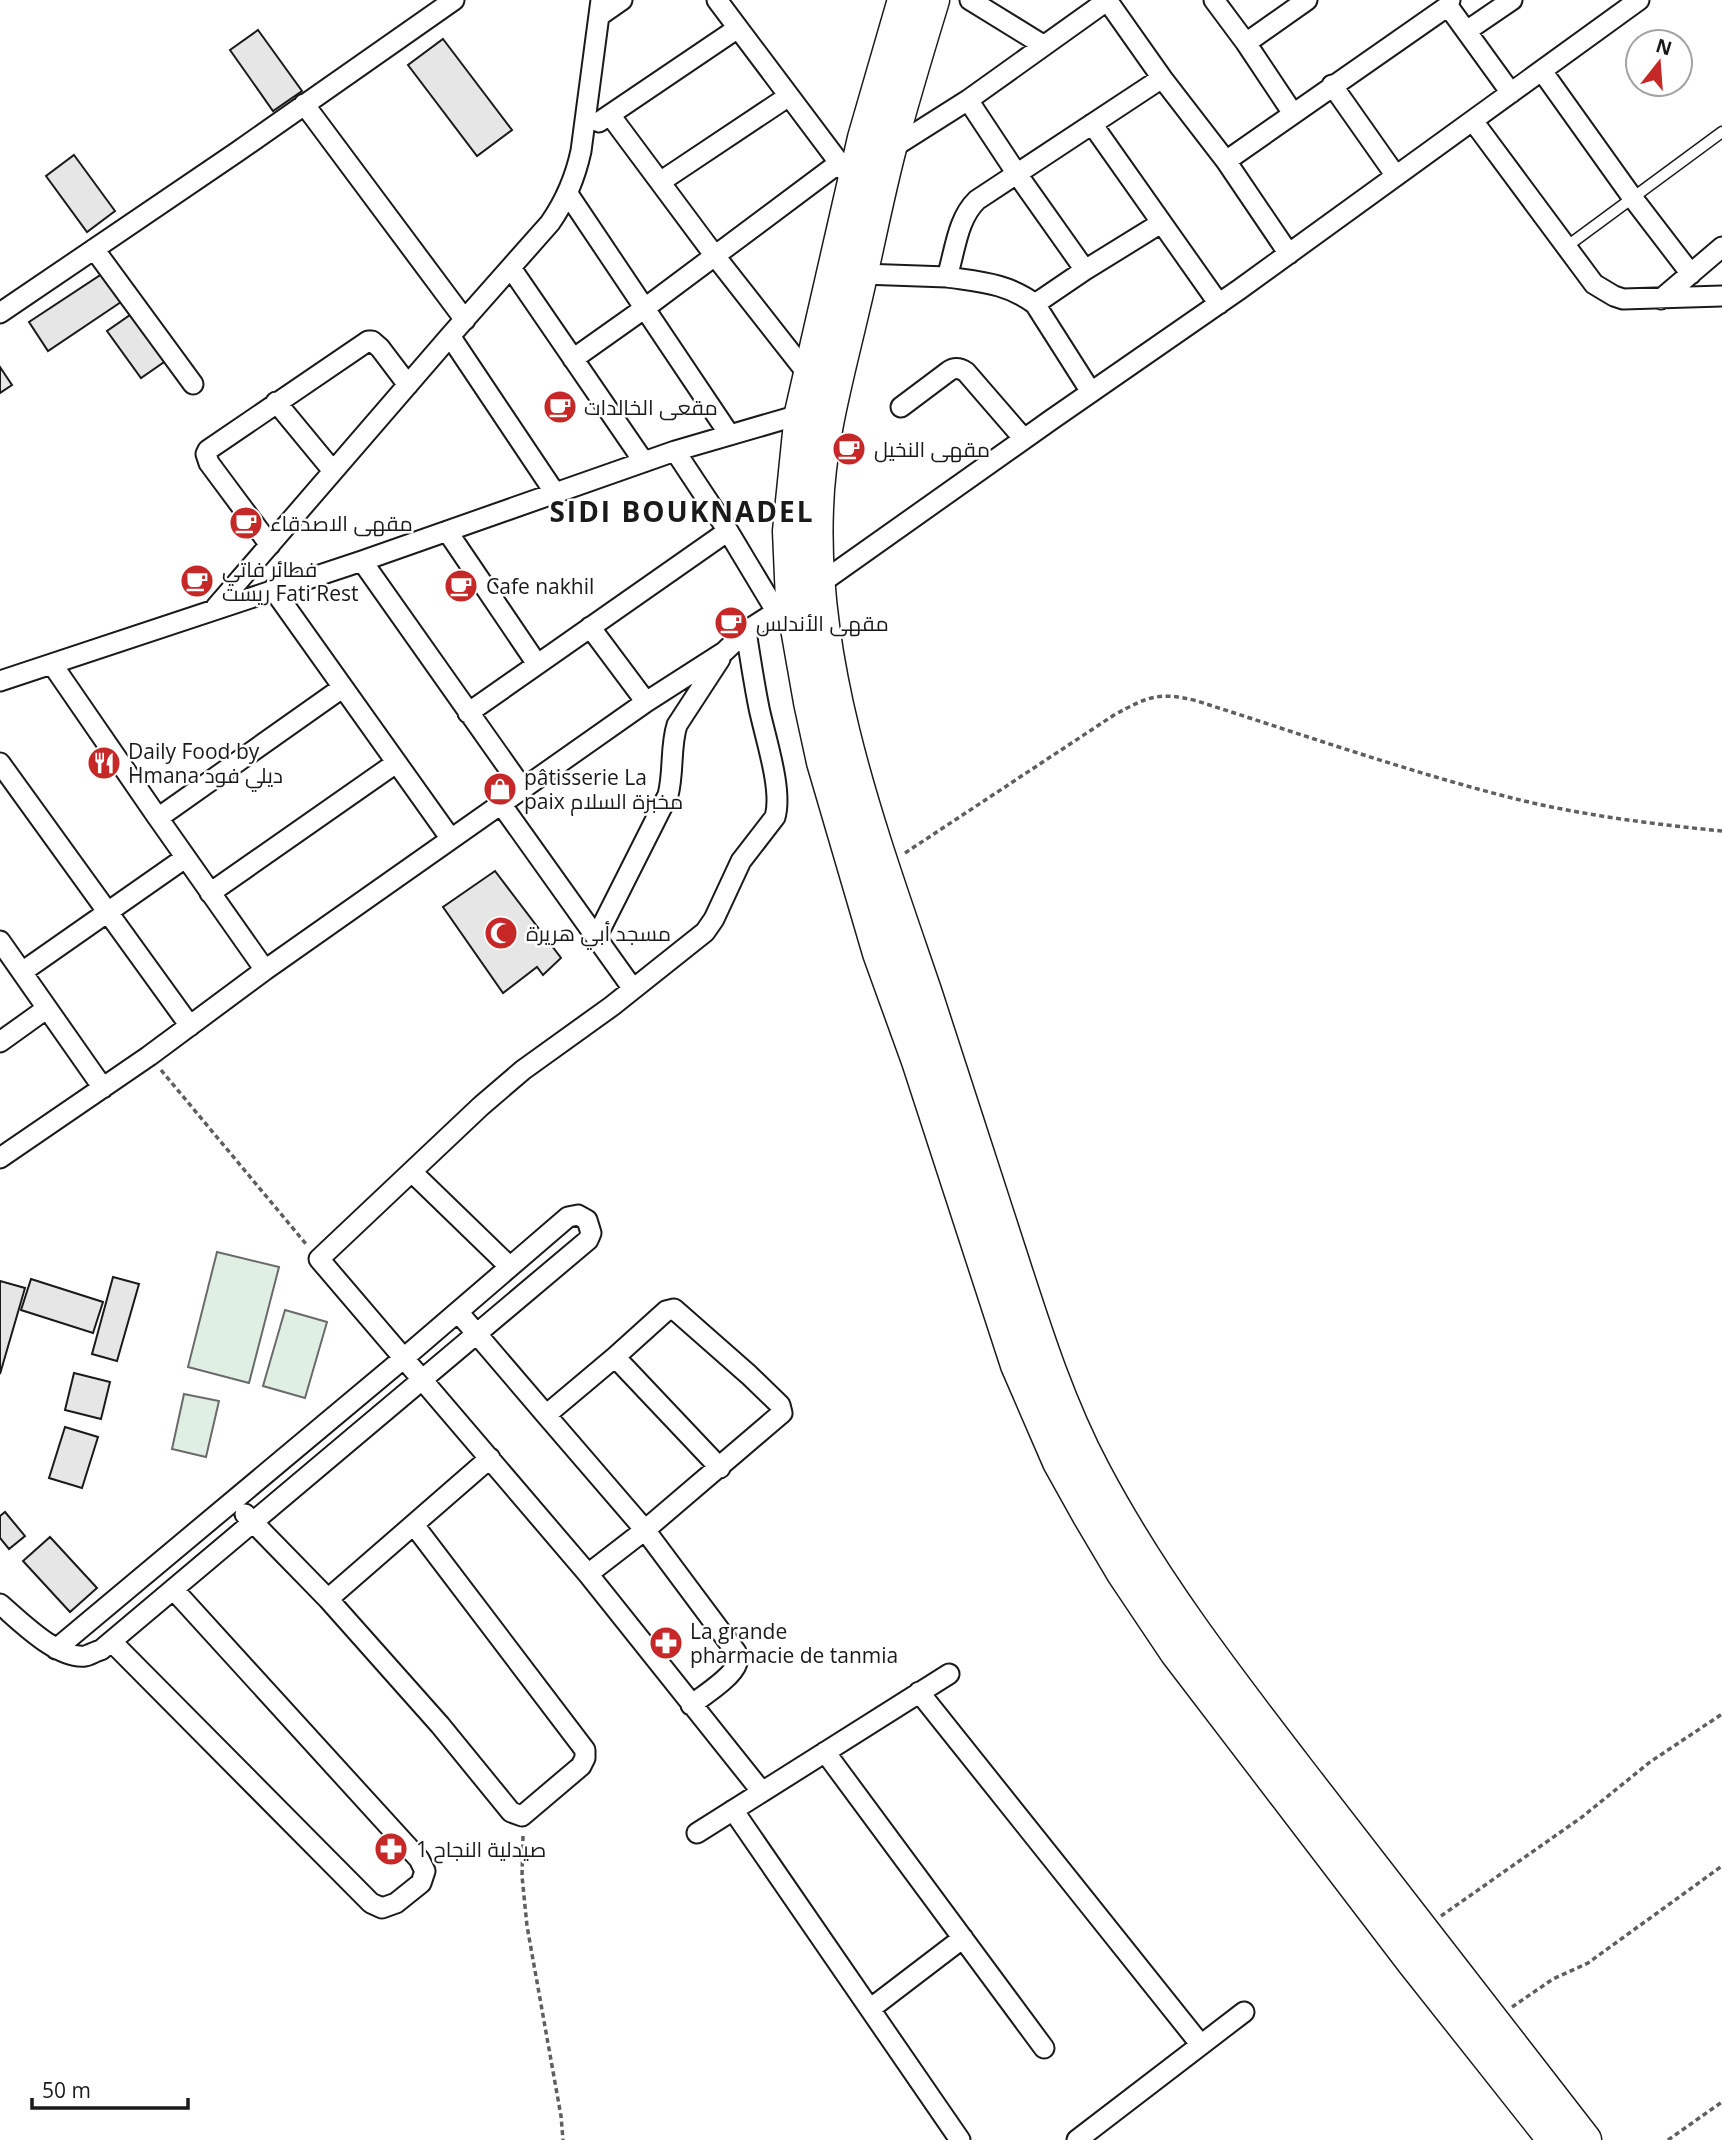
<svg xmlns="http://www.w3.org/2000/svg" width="1722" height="2140" font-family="'Open Sans',Cairo,sans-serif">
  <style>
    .green { fill: #e0efe3; stroke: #6a6a6a; stroke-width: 2 }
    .building { fill: #e6e6e6; stroke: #1a1a1a; stroke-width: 2 }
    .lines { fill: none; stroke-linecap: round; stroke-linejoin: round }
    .service-casing { stroke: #1a1a1a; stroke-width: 13 }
    .minor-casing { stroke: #1a1a1a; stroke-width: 23 }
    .trunk-casing { stroke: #1a1a1a; stroke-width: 35 }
    .path { stroke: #5f5f5f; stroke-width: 3.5; stroke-dasharray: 5 3.5; stroke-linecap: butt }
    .service { stroke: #fff; stroke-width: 10 }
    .minor { stroke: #fff; stroke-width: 19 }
    .trunk { stroke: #fff; stroke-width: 32 }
    .labels { text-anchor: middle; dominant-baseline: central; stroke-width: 5; stroke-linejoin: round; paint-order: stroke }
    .poi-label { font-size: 21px; fill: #1a1a1a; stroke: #fff; text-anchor: start }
    .district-label { font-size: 28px; font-weight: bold; letter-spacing: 2px; fill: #1a1a1a; stroke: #fff }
  </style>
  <rect width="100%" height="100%" fill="#fff"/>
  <!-- green -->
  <path class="green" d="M217,1252l62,15 -30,116 -61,-16z
    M285,1310l42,12 -22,76 -42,-12z
    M184,1394l35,7 -13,56 -34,-8z"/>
  <!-- building -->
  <path class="building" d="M258,30l44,61 -29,20 -43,-61z
    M443,39l69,91 -35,26 -69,-91z
    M74,155l41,56 -28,21 -41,-56z
    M102,274l19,28 -73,49 -19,-29z
    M133,313l34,47 -26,18 -34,-47z
    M0,367l12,18 -12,8z
    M495,871l66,87 -18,17 -6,-8 -34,26 -60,-86z
    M113,1277l26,7 -22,77 -25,-7z
    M31,1279l72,23 -10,31 -72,-23z
    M0,1281l25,7 -25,86z
    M74,1373l36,9 -9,37 -36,-9z
    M65,1427l33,10 -16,51 -33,-10z
    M5,1512l20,24 -16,13 -9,-11v-22z
    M50,1537l47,51 -27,24 -47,-51z"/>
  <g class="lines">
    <defs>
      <path id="service" d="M1566,247l156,-115"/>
      <path id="minor" d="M717,0l130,173
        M970,0l73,45
        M1107,0l55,78
        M1214,0l32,43 61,-43
        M1450,0l-2,6 63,87
        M599,16l23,-16
        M1468,30l44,-30
        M1246,43l46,69
        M1542,71l90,126 59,77
        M1332,85l64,91
        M968,100l49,74 68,96 76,-47
        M304,104l161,216
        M610,115l105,141 95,121
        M1473,121l121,163 20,12 9,3 99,-3
        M599,122l139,-94
        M1092,124l127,180
        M889,150l79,-50 140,-100
        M1226,161l222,-155
        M660,182l129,-86
        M568,194l161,240
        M94,249l99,135
        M511,268l133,194
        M1085,270l-50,34 56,88
        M862,274l85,3c8,-25 10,-58 30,-77l185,-122 64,83 63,93
        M947,277c33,5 60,6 88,27
        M1661,299l61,-52
        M0,313l237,-161 217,-152
        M450,336l105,157
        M573,359l72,-51 194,-145
        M276,402l57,69
        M901,407l48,-36c6,-4 11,-3 17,1l58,67
        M675,451l53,80 48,80
        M447,531l90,133
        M270,545l-61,-82 -3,-9 2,-4 160,-109h4l8,7 28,37
        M362,561l161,228
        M273,589l178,250
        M216,607l234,-271 100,-113c16,-23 25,-44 31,-72l20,-151
        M590,627l56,75
        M746,631c4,26 8,52 13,77 6,29 24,82 16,109l-34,44 -27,58 -9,13 -93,74 -89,64 -42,36 -162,153 269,315 174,218 187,-118
        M52,664l106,154
        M0,681l362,-120 313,-110 134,-39
        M468,713l260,-182
        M0,763l190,263
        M501,804l132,185
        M210,893l186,-130
        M596,938l72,-143c6,-23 2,-48 9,-70l43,-66
        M0,941l103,147
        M265,970l-107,-152 184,-130
        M22,972l163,-114
        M0,1042l46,-33
        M0,1158l149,-102 116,-86 381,-268 78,-50 22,-21 72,-46 233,-165 189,-131 399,-289
        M412,1172l98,95
        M458,1312l88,103
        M615,1357l105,111
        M245,1514l83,85 112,126 71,87 11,4 59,-50 4,-8v-8l-171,-225
        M588,1574l57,-44 137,-117 -2,-8 -31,-30 -75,-66 -8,2 -51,46 -69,58 99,115 91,122c1,4 3,6 1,11 -4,14 -34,33 -46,42
        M328,1599l162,-141
        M0,1604c20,17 57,55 85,52 5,-1 11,-5 16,-6l487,-410 3,-7 -4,-13 -9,-5 -10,2 -164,141 -348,291
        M112,1642l259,261 11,5 14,-5 25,-20 4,-12 -6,-12 -245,-269
        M919,1692l282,353
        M825,1752l219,296
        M733,1810l227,330
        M697,1833l65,-41
        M870,2009l93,-71
        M1077,2140l167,-128"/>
      <path id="trunk" d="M904,0l-40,138 -63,275 -12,118 3,69 18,102 13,60 56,191 39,108 99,304 42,97 29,52 35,59 53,79 237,310 141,178
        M933,0c-15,49 -30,98 -43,148 -14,54 -24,108 -37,162 -15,65 -34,131 -36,198 -7,164 56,330 108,483 30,90 58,181 88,271 23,71 46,143 81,209 59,112 138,213 215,313 91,119 185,237 276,356"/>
    </defs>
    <!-- service casing -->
    <use href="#service" class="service-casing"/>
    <!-- minor casing -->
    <use href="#minor" class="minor-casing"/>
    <!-- trunk casing -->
    <use href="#trunk" class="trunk-casing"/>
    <!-- path -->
    <path class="path" d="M905,853l209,-138c33,-18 45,-24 83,-14 104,33 209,70 315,97 68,17 140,26 210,33
      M161,1070l145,174
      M523,1836l-1,40 5,50 34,190 2,24
      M1441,1916l141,-99 68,-55 72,-48
      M1512,2007l41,-28 35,-16 134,-97
      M1668,2140l54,-38"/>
    <!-- service -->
    <use href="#service" class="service"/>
    <!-- minor -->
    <use href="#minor" class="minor"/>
    <!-- trunk -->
    <use href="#trunk" class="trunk"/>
  </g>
  <!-- icons -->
  <defs>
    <symbol id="cafe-disc" viewBox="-11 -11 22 22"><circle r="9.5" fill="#c62828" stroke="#fff"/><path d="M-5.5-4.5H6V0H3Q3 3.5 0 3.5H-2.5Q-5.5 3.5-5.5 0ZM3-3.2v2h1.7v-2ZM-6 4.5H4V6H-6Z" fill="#fff"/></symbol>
    <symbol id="restaurant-disc" viewBox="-11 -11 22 22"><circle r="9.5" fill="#c62828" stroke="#fff"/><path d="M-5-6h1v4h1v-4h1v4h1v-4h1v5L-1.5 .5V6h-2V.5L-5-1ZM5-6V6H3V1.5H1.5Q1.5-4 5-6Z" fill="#fff"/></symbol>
    <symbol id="shop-disc" viewBox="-11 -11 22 22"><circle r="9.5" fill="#c62828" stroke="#fff"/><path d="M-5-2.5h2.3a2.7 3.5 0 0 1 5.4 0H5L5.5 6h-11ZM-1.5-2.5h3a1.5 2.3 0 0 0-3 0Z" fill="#fff"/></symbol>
    <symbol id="mosque-disc" viewBox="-11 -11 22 22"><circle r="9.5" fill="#c62828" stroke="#fff"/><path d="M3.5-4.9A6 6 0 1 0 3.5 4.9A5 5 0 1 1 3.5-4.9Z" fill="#fff"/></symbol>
    <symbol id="pharmacy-disc" viewBox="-11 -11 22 22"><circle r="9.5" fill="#c62828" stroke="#fff"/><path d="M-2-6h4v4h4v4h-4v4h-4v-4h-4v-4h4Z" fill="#fff"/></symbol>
  </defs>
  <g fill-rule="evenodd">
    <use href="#cafe-disc" x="541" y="388" width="38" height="38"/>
    <use href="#cafe-disc" x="830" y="430" width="38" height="38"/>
    <use href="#cafe-disc" x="227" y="504" width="38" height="38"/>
    <use href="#cafe-disc" x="178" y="562" width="38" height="38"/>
    <use href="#cafe-disc" x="442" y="567" width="38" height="38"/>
    <use href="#cafe-disc" x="712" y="604" width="38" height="38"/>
    <use href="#restaurant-disc" x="85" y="744" width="38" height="38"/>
    <use href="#shop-disc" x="481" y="770" width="38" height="38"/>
    <use href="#mosque-disc" x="482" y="914" width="38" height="38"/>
    <use href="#pharmacy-disc" x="647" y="1624" width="38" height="38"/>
    <use href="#pharmacy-disc" x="372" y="1830" width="38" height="38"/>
  </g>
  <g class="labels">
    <!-- poi labels -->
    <g class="poi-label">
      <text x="584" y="407">مقعى الخالدات</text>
      <text x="874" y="449">مقهى النخيل</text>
      <text x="270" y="523">مقهى الاصدقاء</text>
      <text x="222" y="569">فطائر فاتي<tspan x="222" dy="24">ريست Fati Rest</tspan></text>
      <text x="486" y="586">Cafe nakhil</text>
      <text x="756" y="623">مقهى الأندلس</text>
      <text x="128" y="751">Daily Food by<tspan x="128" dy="24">Hmana ديلي فود</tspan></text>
      <text x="524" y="777">pâtisserie La<tspan x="524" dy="24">paix مخبزة السلام</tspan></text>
      <text x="526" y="933">مسجد أبي هريرة</text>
      <text x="690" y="1631">La grande<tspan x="690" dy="24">pharmacie de tanmia</tspan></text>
      <text x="416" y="1849">صيدلية النجاح 1</text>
    </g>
    <!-- district labels -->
    <g class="district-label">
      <text x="682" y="511">SIDI BOUKNADEL</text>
    </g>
  </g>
  <!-- north arrow -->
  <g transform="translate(1659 63) rotate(17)"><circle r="33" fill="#ffffff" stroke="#a3a3a3" stroke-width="2"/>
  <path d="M0-5L12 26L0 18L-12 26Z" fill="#c62828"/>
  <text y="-10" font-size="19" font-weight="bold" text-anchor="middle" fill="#1a1a1a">N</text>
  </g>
  <!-- scale -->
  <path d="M32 2098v10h156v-10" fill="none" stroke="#1a1a1a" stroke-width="3.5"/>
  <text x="42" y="2098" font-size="21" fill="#1a1a1a" stroke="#ffffff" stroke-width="5" paint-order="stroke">50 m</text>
</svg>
